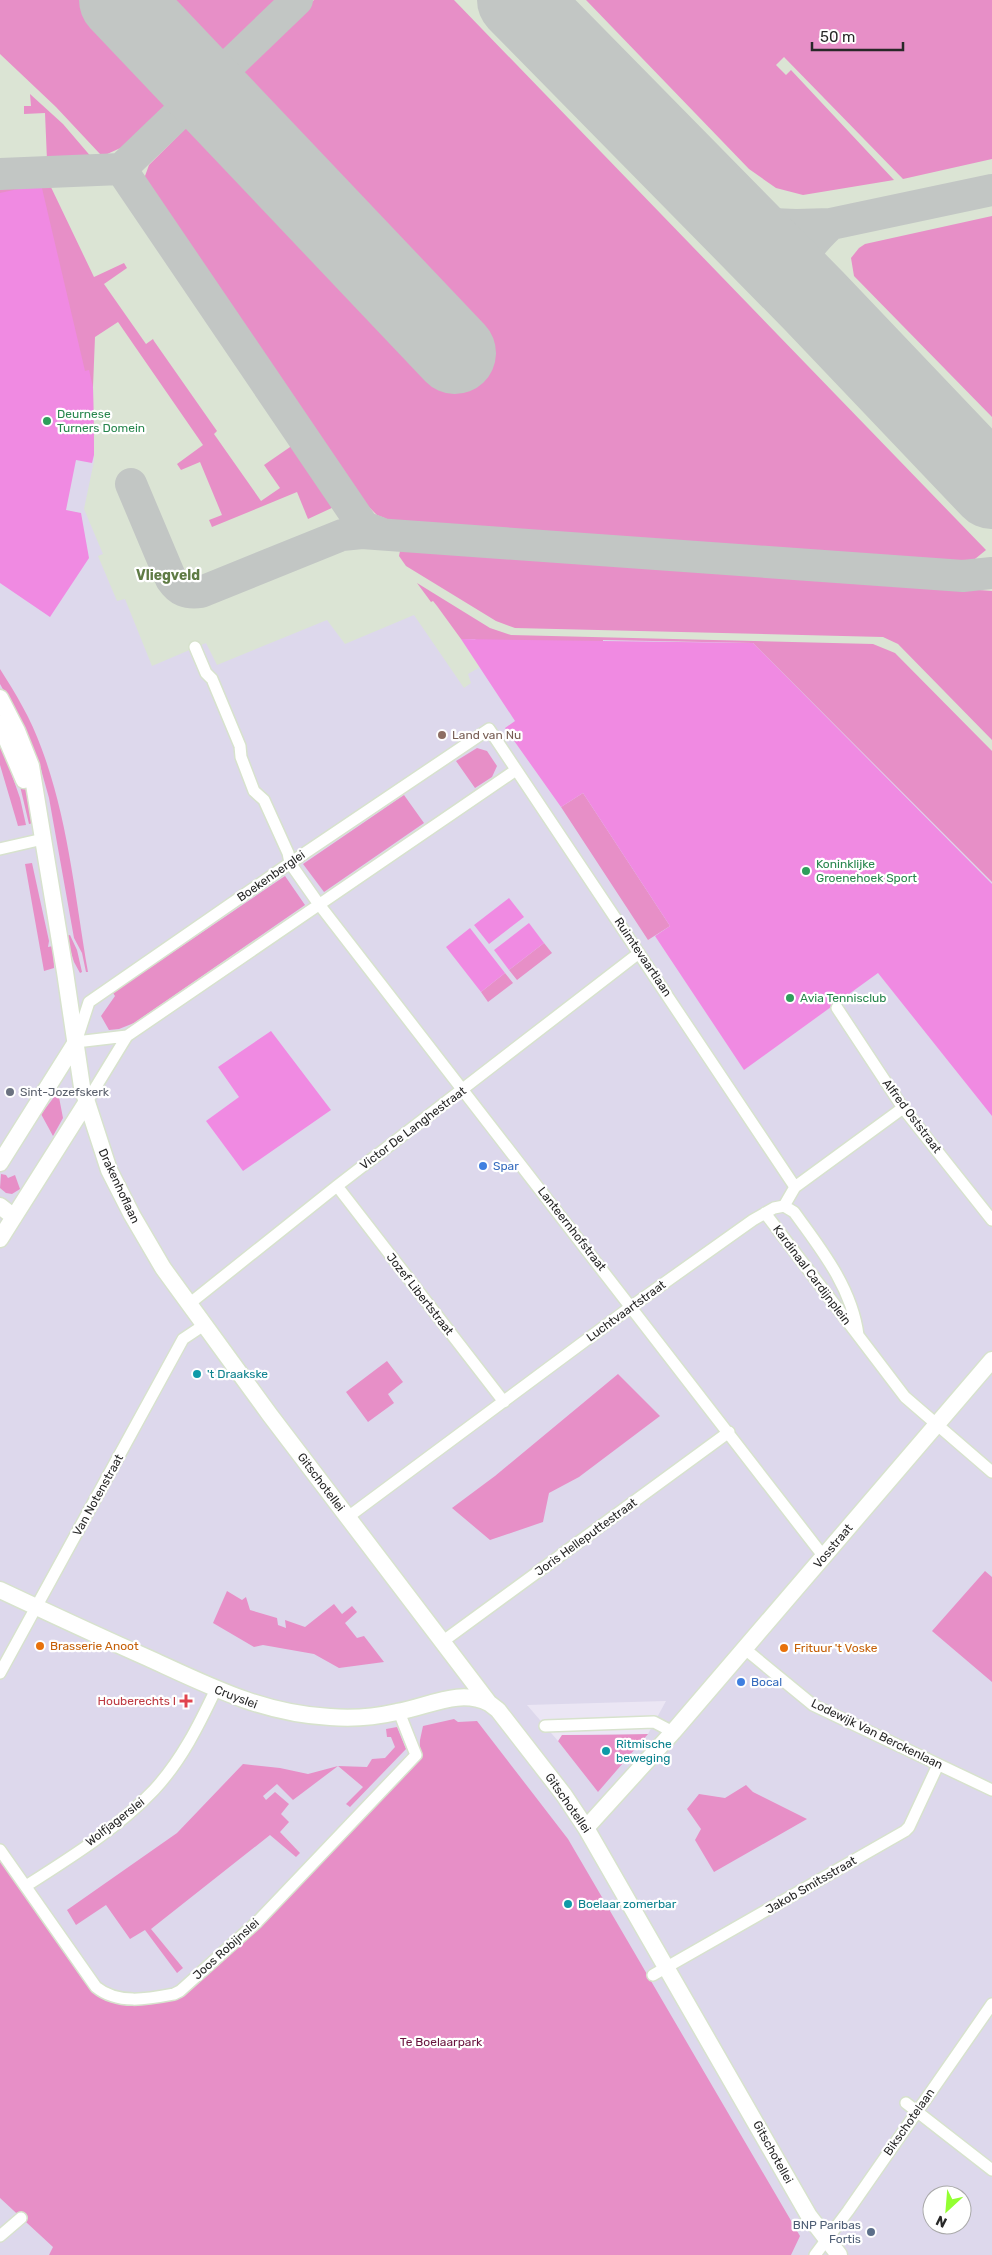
<svg xmlns="http://www.w3.org/2000/svg" width="992" height="2255" font-family="Rubik,sans-serif">
  <style>
    .airport { fill: #dbe4d4 }
    .green { fill: #e78fc7 }
    .pitch { fill: #f08ae2 }
    .plaza { fill: #ebe6f4 }
    .lines { fill: none; stroke-linecap: round; stroke-linejoin: round }
    .taxiway { stroke: #c2c6c4; stroke-width: 32 }
    .runway { stroke: #c2c6c4; stroke-width: 82 }
    .street-casing { stroke: #d7e2cd; stroke-width: 14 }
    .secondary-casing { stroke: #d7e2cd; stroke-width: 19 }
    .street { stroke: #fff; stroke-width: 11 }
    .secondary { stroke: #fff; stroke-width: 16 }
    .leisure-dot { fill: #2e9e5b; stroke: #fff; stroke-width: 2 }
    .education-dot { fill: #8d6e63; stroke: #fff; stroke-width: 2 }
    .worship-dot { fill: #6b7280; stroke: #fff; stroke-width: 2 }
    .shop-dot { fill: #3f7fe0; stroke: #fff; stroke-width: 2 }
    .culture-dot { fill: #0f9aa8; stroke: #fff; stroke-width: 2 }
    .food-dot { fill: #e8710a; stroke: #fff; stroke-width: 2 }
    .health-dot { fill: #e0444e; stroke: #fff; stroke-width: 2 }
    .service-dot { fill: #5c6f8a; stroke: #fff; stroke-width: 2 }
    .labels { text-anchor: middle; dominant-baseline: central; stroke-width: 4.5; stroke-linejoin: round; paint-order: stroke }
    .leisure-label { font-size: 12px; fill: #27864d; stroke: #fff; text-anchor: start }
    .education-label { font-size: 12px; fill: #785e54; stroke: #fff; text-anchor: start }
    .street-label { font-size: 12px; fill: #282828; stroke: #fff }
    .worship-label { font-size: 12px; fill: #5b616d; stroke: #fff; text-anchor: start }
    .shop-label { font-size: 12px; fill: #366cbe; stroke: #fff; text-anchor: start }
    .culture-label { font-size: 12px; fill: #0d838f; stroke: #fff; text-anchor: start }
    .food-label { font-size: 12px; fill: #c56008; stroke: #fff; text-anchor: start }
    .health-label { font-size: 12px; fill: #be3a42; stroke: #fff; text-anchor: end }
    .park-label { font-size: 12px; fill: #69143e; stroke: #fff }
    .service-label { font-size: 12px; fill: #4e5e75; stroke: #fff; text-anchor: end }
    .neighbourhood-label { font-size: 14px; font-weight: bold; fill: #5f7b45; stroke: #fff }
  </style>
  <rect width="100%" height="100%" fill="#ddd8ec"/>
  <!-- airport -->
  <path class="airport" d="M0,0h992v882l-238,-241 -293,-2 19,28 -12,7 3,9 -7,5 -50,-73 -69,29 -18,-24 -110,45 -11,-22 -54,23 -27,-67 -8,2 -19,-45 5,-2 -19,-45 10,-48 -1,-74 -93,-194z"/>
  <!-- green -->
  <path class="green" d="M0,0h277l-150,145 -22,10 -5,-1 -44,-47 -56,-53z
    M314,0h140l532,550 -16,13 -10,1 -568,-43 -15,-6 -17,-17 -214,-308 -1,-14 4,-11z
    M586,0h406v159l-89,20 -119,-122 -8,8 10,10 5,-5 103,110 -91,15 -27,-7 -27,-19z
    M30,94l33,30 30,35 -46,1 -2,-47 -21,1v-8h7z
    M49,183l45,94 30,-14 3,5 -23,16 42,60 7,-5 1,2 63,90 -3,3 47,67 19,-13 -16,-23 29,-20 43,61 -28,13 -11,-27 -85,35 -3,-7 13,-5 -22,-53 -19,8 -4,-6 26,-19 -85,-123 -23,15 -2,50 1,68 -94,-22v-247z
    M992,216v201l-138,-141 -3,-18 8,-10 6,-4z
    M410,547l582,44v149l-94,-96 -15,-7 -368,-9 -19,-7 -90,-55 -7,-10 1,-5z
    M417,583l73,45 21,7 362,9 22,9 97,98v131l-239,-239 -150,-3v6l-120,4 -8,-11h-14l-24,-33 -4,-5 -2,1z
    M0,669c16,25 31,50 41,78 27,71 34,150 47,225h-2l-4,-19 -8,-15 -25,-140 -10,-36 -17,-39 -22,-39z
    M0,741l20,57 6,27 -8,1 -18,-61z
    M477,748l10,3 10,15 -5,11 -17,11 -19,-27z
    M25,785l8,38 -4,1 -9,-38z
    M583,793l87,133 -22,14 -87,-133z
    M404,795l20,28 -100,69 -21,-28z
    M32,863l17,78 -1,6 5,-1 1,22 -10,3 -19,-107z
    M285,876l20,29 -171,118 -15,6 -10,1 -8,-14 14,-20 -2,-3z
    M70,935l7,15 5,22 -2,1 -6,-11 -8,-26z
    M544,943l8,10 -35,27 -8,-10z
    M505,973l8,10 -25,19 -7,-10z
    M58,1092l5,26 -10,18 -12,-22z
    M1,1174l5,1 2,3 7,-3 5,14 -8,5 -6,-1 -6,-5z
    M387,1361l16,21 -15,12 6,9 -26,19 -22,-30z
    M618,1374l42,42 -81,61 -30,16 -6,29 -53,18 -38,-32 43,-32z
    M985,1571l7,6v105l-60,-51z
    M227,1591l15,9 4,-3 4,13 27,8 1,7 8,3 -1,-8 20,7 29,-23 8,10 10,-8 5,6 -12,11 12,15 7,-2 20,26 -45,6 -25,-14 -51,-9 -9,2 -41,-24z
    M454,1719l4,3 19,-1 91,118 232,397 -9,19h-742l4,-8 -53,-49v-337l83,119c7,8 15,18 27,22 16,5 57,2 72,-6 83,-74 160,-155 237,-235l1,-21 3,-14z
    M397,1727l9,22 -56,58 -4,-3 17,-17 -25,-21 -45,34 -16,-16 -14,12 3,4 9,-8 14,12 -8,10 8,8 -9,10 20,21 -4,4 -26,-22 -119,94 32,39 -6,5 -32,-43 -15,9 -24,-34 -30,20 -9,-15 110,-77 66,-69 37,4 28,6 30,-8 29,1 5,-8 13,-1 10,-11 -4,-10h-4l-1,-8z
    M648,1734l-50,58 -40,-51 3,-6z
    M746,1785l7,7 54,27 -93,53 -19,-32 6,-11 -14,-20 12,-15 26,4z"/>
  <!-- pitch -->
  <path class="pitch" d="M41,184l44,187 4,-1 4,17 1,68 -2,8 -16,-3 -10,50 15,3 8,45 -39,59 -50,-34v-390z
    M461,639l292,4 239,241v232l-114,-143 -134,97 -89,-134 15,-10 -87,-133 -22,14 -56,-79 10,-7z
    M509,898l15,19 -35,27 -15,-19z
    M529,923l15,20 -35,27 -15,-20z
    M470,928l35,45 -24,19 -35,-45z
    M271,1031l60,79 -88,61 -37,-50 33,-24 -21,-30z"/>
  <!-- plaza -->
  <path class="plaza" d="M666,1701l-18,33 -86,1 -4,6 -31,-36z"/>
  <g class="lines">
    <!-- taxiway -->
    <path class="taxiway" d="M121,169l236,348 7,10 16,6
      M0,174l121,-5 176,-169
      M707,193l29,16 36,15 24,1 35,-1 161,-34
      M814,301c-19,-38 -14,-48 17,-77
      M131,484l40,95c8,12 16,15 30,13l141,-57 20,-2 601,43 29,-3"/>
    <!-- runway -->
    <path class="runway" d="M120,0l335,353
      M518,0l296,301 178,187"/>
    <defs>
      <path id="street" d="M195,647l11,26 6,6 28,67 1,11 13,34 10,9 24,53 2,10 28,40 506,654
        M0,849l43,-10
        M837,1008l66,100 89,112
        M127,1036l-51,6 13,-40 201,-139 199,-134 306,458
        M86,1103l41,-67 389,-266
        M337,1186l167,216
        M784,1206l10,6c27,37 58,76 64,123
        M765,1213l140,184 87,75
        M189,1304l148,-118 302,-233
        M348,1517l284,-211 121,-86 21,-12 10,-2 11,-19 108,-79
        M442,1642l287,-210
        M745,1649l68,56 179,85
        M0,1673l183,-334 21,-14
        M545,1726l109,-4 19,10
        M0,1850l96,137c22,18 52,12 78,7l6,-3 77,-69 159,-167 -17,-43
        M26,1886c44,-28 92,-58 128,-96 27,-29 45,-65 62,-101
        M653,1975l252,-144 4,-4 29,-62
        M906,2103l86,67
        M0,2236l21,-18
        M815,2255l33,-44 144,-207"/>
      <path id="secondary" d="M0,698l17,33 14,35 34,206 17,115 27,83 23,45 31,53 107,147 219,288 9,7 66,85 22,33 223,388 30,39
        M0,724l24,56
        M0,1163l76,-121
        M0,1206l14,11
        M0,1239l86,-136
        M0,1590c49,23 98,46 148,68 59,27 115,56 182,59 22,2 45,0 67,-5 31,-5 62,-24 92,-9
        M586,1828l87,-96 319,-372"/>
    </defs>
    <!-- street casing -->
    <use href="#street" class="street-casing"/>
    <!-- secondary casing -->
    <use href="#secondary" class="secondary-casing"/>
    <!-- street -->
    <use href="#street" class="street"/>
    <!-- secondary -->
    <use href="#secondary" class="secondary"/>
  </g>
  <!-- markers -->
  <g class="leisure-dot">
    <circle cx="47" cy="421" r="5"/>
    <circle cx="806" cy="871" r="5"/>
    <circle cx="790" cy="998" r="5"/>
  </g>
  <circle class="education-dot" cx="442" cy="735" r="5"/>
  <circle class="worship-dot" cx="10" cy="1092" r="5"/>
  <g class="shop-dot">
    <circle cx="483" cy="1166" r="5"/>
    <circle cx="741" cy="1682" r="5"/>
  </g>
  <g class="culture-dot">
    <circle cx="197" cy="1374" r="5"/>
    <circle cx="606" cy="1751" r="5"/>
    <circle cx="568" cy="1904" r="5"/>
  </g>
  <g class="food-dot">
    <circle cx="40" cy="1646" r="5"/>
    <circle cx="784" cy="1648" r="5"/>
  </g>
  <path class="health-dot" d="M183.5 1693.5h5v5h5v5h-5v5h-5v-5h-5v-5h5z"/>
  <circle class="service-dot" cx="871" cy="2232" r="5"/>
  <g class="labels">
    <!-- leisure labels -->
    <g class="leisure-label">
      <text x="57" y="414">Deurnese<tspan x="57" dy="14">Turners Domein</tspan></text>
      <text x="816" y="864">Koninklijke<tspan x="816" dy="14">Groenehoek Sport</tspan></text>
      <text x="800" y="998">Avia Tennisclub</text>
    </g>
    <!-- education labels -->
    <g class="education-label">
      <text x="452" y="735">Land van Nu</text>
    </g>
    <!-- street labels -->
    <g class="street-label">
      <text transform="translate(271 876) rotate(-35)">Boekenberglei</text>
      <text transform="translate(643 957) rotate(56)">Ruimtevaartlaan</text>
      <text transform="translate(912 1116) rotate(53)">Alfred Oststraat</text>
      <text transform="translate(413 1128) rotate(-37)">Victor De Langhestraat</text>
      <text transform="translate(119 1186) rotate(65)">Drakenhoflaan</text>
      <text transform="translate(572 1229) rotate(52)">Lanteernhofstraat</text>
      <text transform="translate(812 1275) rotate(53)">Kardinaal Cardijnplein</text>
      <text transform="translate(420 1294) rotate(52)">Jozef Libertstraat</text>
      <text transform="translate(626 1311) rotate(-36)">Luchtvaartstraat</text>
      <text transform="translate(321 1482) rotate(53)">Gitschotellei</text>
      <text transform="translate(98 1495) rotate(-61)">Van Notenstraat</text>
      <text transform="translate(586 1537) rotate(-36)">Joris Helleputtestraat</text>
      <text transform="translate(833 1546) rotate(-50)">Vosstraat</text>
      <text transform="translate(236 1697) rotate(21)">Cruyslei</text>
      <text transform="translate(877 1734) rotate(26)">Lodewijk Van Berckenlaan</text>
      <text transform="translate(568 1803) rotate(55)">Gitschotellei</text>
      <text transform="translate(115 1822) rotate(-38)">Wolfjagerslei</text>
      <text transform="translate(811 1885) rotate(-30)">Jakob Smitsstraat</text>
      <text transform="translate(226 1949) rotate(-42)">Joos Robijnslei</text>
      <text transform="translate(909 2122) rotate(-55)">Bikschotelaan</text>
      <text transform="translate(773 2152) rotate(61)">Gitschotellei</text>
    </g>
    <!-- worship labels -->
    <g class="worship-label">
      <text x="20" y="1092">Sint-Jozefskerk</text>
    </g>
    <!-- shop labels -->
    <g class="shop-label">
      <text x="493" y="1166">Spar</text>
      <text x="751" y="1682">Bocal</text>
    </g>
    <!-- culture labels -->
    <g class="culture-label">
      <text x="207" y="1374">'t Draakske</text>
      <text x="616" y="1744">Ritmische<tspan x="616" dy="14">beweging</tspan></text>
      <text x="578" y="1904">Boelaar zomerbar</text>
    </g>
    <!-- food labels -->
    <g class="food-label">
      <text x="50" y="1646">Brasserie Anoot</text>
      <text x="794" y="1648">Frituur 't Voske</text>
    </g>
    <!-- health labels -->
    <g class="health-label">
      <text x="176" y="1701">Houberechts I</text>
    </g>
    <!-- park labels -->
    <g class="park-label">
      <text x="441" y="2042">Te Boelaarpark</text>
    </g>
    <!-- service labels -->
    <g class="service-label">
      <text x="861" y="2225">BNP Paribas<tspan x="861" dy="14">Fortis</tspan></text>
    </g>
    <!-- neighbourhood labels -->
    <g class="neighbourhood-label">
      <text x="168" y="575">Vliegveld</text>
    </g>
  </g>
  <!-- north arrow -->
  <g transform="translate(947 2210) rotate(206)"><circle r="24" fill="#ffffff" stroke="#a9a9a9"/>
  <path d="M0-4L9 19L0 12L-9 19Z" fill="#93ff32"/>
  <text y="-8" font-size="14" font-weight="bold" text-anchor="middle" fill="#282828">N</text>
  </g>
  <!-- scale -->
  <path d="M812 42v8h91v-8" fill="none" stroke="#282828" stroke-width="2.5"/>
  <text x="820" y="42" font-size="15" fill="#282828" stroke="#ffffff" stroke-width="4" paint-order="stroke">50 m</text>
</svg>
